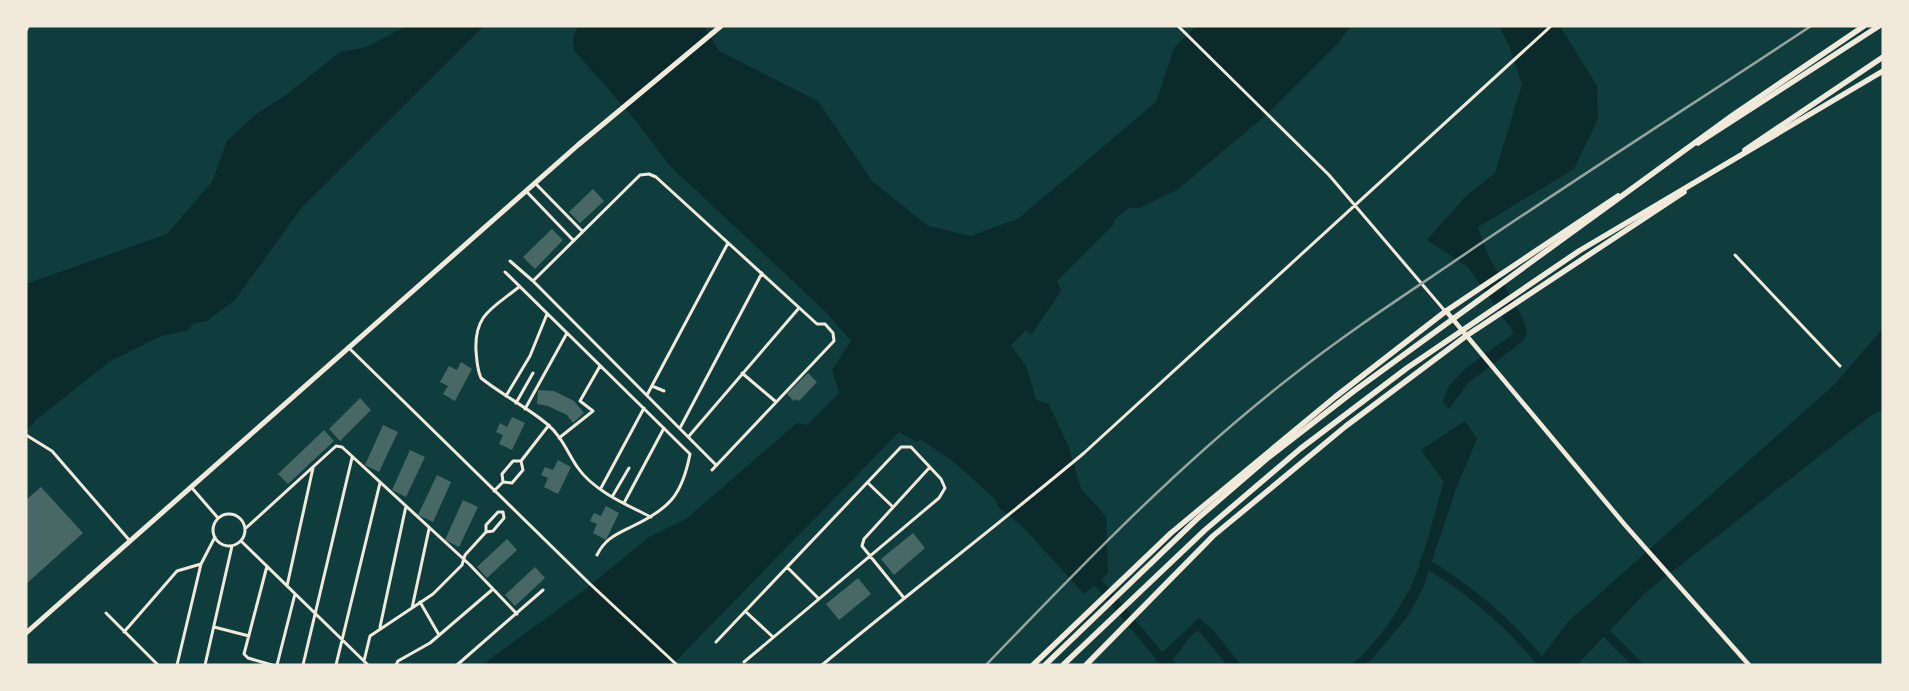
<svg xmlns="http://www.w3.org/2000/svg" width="1909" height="691" font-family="'Alegreya Sans',sans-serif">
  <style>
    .water { fill: #0a2a2b }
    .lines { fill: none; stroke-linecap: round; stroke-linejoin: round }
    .canal { stroke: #0a2a2b; stroke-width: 9 }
    .building { fill: #486865 }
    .minor { stroke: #f1e9da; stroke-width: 3 }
    .tertiary { stroke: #f1e9da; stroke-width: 4.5 }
    .secondary { stroke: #f1e9da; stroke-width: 5 }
    .primary { stroke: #f1e9da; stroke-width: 5.5 }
    .trunk { stroke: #f1e9da; stroke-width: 5.5 }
    .rail { stroke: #97a49c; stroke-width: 2.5 }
  </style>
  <rect width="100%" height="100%" fill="#0f3d3e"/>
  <!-- water -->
  <path class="water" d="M407,26h77l-182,181 -67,93 -28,21 -13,2 -7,8 -26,5 -52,26 -73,58 -10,11v-147l141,-50 45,-52 15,-41 28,-26 31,-20 54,-43 26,-5z
    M578,26h126l15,25 99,50 54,80 56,45 43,10 48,-18 137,-116 18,-54 22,-22h155l-13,17 -72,72 -89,75 -38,18h-10l-14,11 -3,7 -55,55 4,10 -30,44 -5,-5 -15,15 16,23 9,32 13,4 20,44 12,41 25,27 2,57 -24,21 -62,-68 -24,-19 -3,-8 -41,-37 -34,-23 -3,3 -18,-10 -227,233h-190l101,-74 66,-54 37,-18 111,-96 10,2 32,-32 -7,-23 19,-29 -26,-30 -155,-145 -34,-45 -62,-71 -1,-12z
    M1499,26h61l37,60 1,33 -24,50 -96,58 9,26 37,68 3,12 -4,8 -55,42 -19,26 -6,-7c4,-29 50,-51 71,-69l-46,-66 -41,-27 38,-43 30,-24 27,-89 -13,-38z
    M1883,328v81l-14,8 -223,175 -69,73h-42l34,-44 266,-237z
    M1465,421l12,18 -20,47 -34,102 -15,28 -35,42 -9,7h-14c23,-15 50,-56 62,-81 13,-29 22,-71 32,-102l-23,-32z
    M1199,618l14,12 28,35h-14l-29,-35c-13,9 -14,18 -25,29l4,6h-17l-5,-6z"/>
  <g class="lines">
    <!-- canal -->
    <path class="canal" d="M1424,562c45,27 86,61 119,103
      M1093,576l74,89
      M1598,625l40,40"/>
  </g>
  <!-- building -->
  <path class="building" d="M593,189l11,12 -24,22 -11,-11z
    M552,229l11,11 -28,29 -12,-12z
    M461,362l11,7 -17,32 -12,-7 5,-8 -8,-4 9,-16 8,4z
    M808,373l9,9 -18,19 -3,-2 -2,2 -7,-7z
    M538,390l16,1 20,10 10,12 -11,10 -6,-8 -19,-9 -11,-2z
    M360,398l11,12 -31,31 -11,-12z
    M512,417l13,6 -13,27 -13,-6 4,-9 -7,-3 4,-9 7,4z
    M383,425l15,7 -19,40 -14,-7z
    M324,430l10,11 -46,43 -10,-10z
    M410,450l15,7 -19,40 -14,-7z
    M558,460l13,7 -13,27 -14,-7 4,-9 -7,-3 4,-8 8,3z
    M437,475l14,7 -18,40 -15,-7z
    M41,487l42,46 -57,51v-84z
    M463,500l15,7 -19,40 -14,-7z
    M606,506l13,7 -13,27 -13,-7 4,-9 -7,-3 4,-8 7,3z
    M913,533l12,15 -31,27 -13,-16z
    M507,539l10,11 -30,28 -10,-11z
    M535,567l10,11 -30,28 -10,-11z
    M858,578l13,16 -32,26 -13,-16z"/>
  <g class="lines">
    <!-- minor -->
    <path class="minor" d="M1178,26l151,149 116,136
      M535,183l47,48
      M526,191l47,49
      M1735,255l105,111
      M510,261l23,20 183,184
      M505,272l185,182c-8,42 -21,55 -59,73 -16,8 -26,12 -34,28
      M533,281l107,-106 9,-1 7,3 161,147h8l8,9 1,8 -122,129
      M519,287c-26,21 -45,27 -43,64 1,10 1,18 5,27 21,17 46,29 66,46 15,12 21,30 31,44 16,23 49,37 73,49
      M349,348l240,235 88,82
      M742,373l33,28
      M652,386l12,5
      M647,395l81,-152
      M506,396l24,-40 17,-42
      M516,403l17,-30
      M525,409l42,-76
      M680,428l82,-155
      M26,435l26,16 78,90
      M689,436l110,-128
      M559,438l34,-27 -13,-10 20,-35
      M513,461h8l2,9 -11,13 -9,-1 -1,-8z
      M521,461l28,-36
      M868,483l25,24
      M192,488l26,30
      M601,488l43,-80
      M494,491l9,-9
      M612,497l17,-29
      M624,503l40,-75
      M498,512h5l1,6 -11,13 -7,1v-7z
      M213 530a16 16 0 1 1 32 0a16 16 0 1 1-32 0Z
      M246,528l90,-82 6,1 128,118 47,49
      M241,541l127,124
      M267,566l-23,88 4,4 24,7
      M787,567l31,31
      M287,586l26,-118
      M904,598l-42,-52 2,-7 66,-72
      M420,602l19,33
      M412,608l17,-79
      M745,611l28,26
      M106,613l52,52
      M214,627l35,9
      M380,627l26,-121
      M124,632l53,-61 24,-7
      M716,642l185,-195h10l30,32 4,9 -6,10 -195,164
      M364,661l6,-25 63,-42 29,-29 3,-10 21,-23
      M177,665l24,-101 14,-27
      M205,665l27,-119
      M277,665l18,-71
      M303,665l49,-207
      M336,665l44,-182
      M396,665l2,-4 32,-18 63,-54
      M457,665l86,-75
      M822,665c87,-72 176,-140 262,-212l467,-427"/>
    <!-- tertiary -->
    <path class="tertiary" d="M26,29l1,-3
      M1446,311l179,214 124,140"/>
    <!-- secondary -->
    <path class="secondary" d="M26,633l552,-488 143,-119"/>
    <!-- primary -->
    <path class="primary" d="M1698,143l181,-117
      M1745,150l138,-93
      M1033,665l138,-132 164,-136 111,-86 172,-115
      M1086,665l127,-129 133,-110 120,-90 218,-144"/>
    <!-- trunk -->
    <path class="trunk" d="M1045,665l152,-146 72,-62 85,-66 379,-276 131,-89
      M1063,665l142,-135 95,-81 107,-81 172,-117 304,-180"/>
    <!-- rail -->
    <path class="rail" d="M986,665c97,-101 195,-203 306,-289 49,-39 102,-74 154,-109 121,-83 244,-161 365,-241"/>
  </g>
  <!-- border -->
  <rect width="1909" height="691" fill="none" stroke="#f1e9da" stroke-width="55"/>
</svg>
